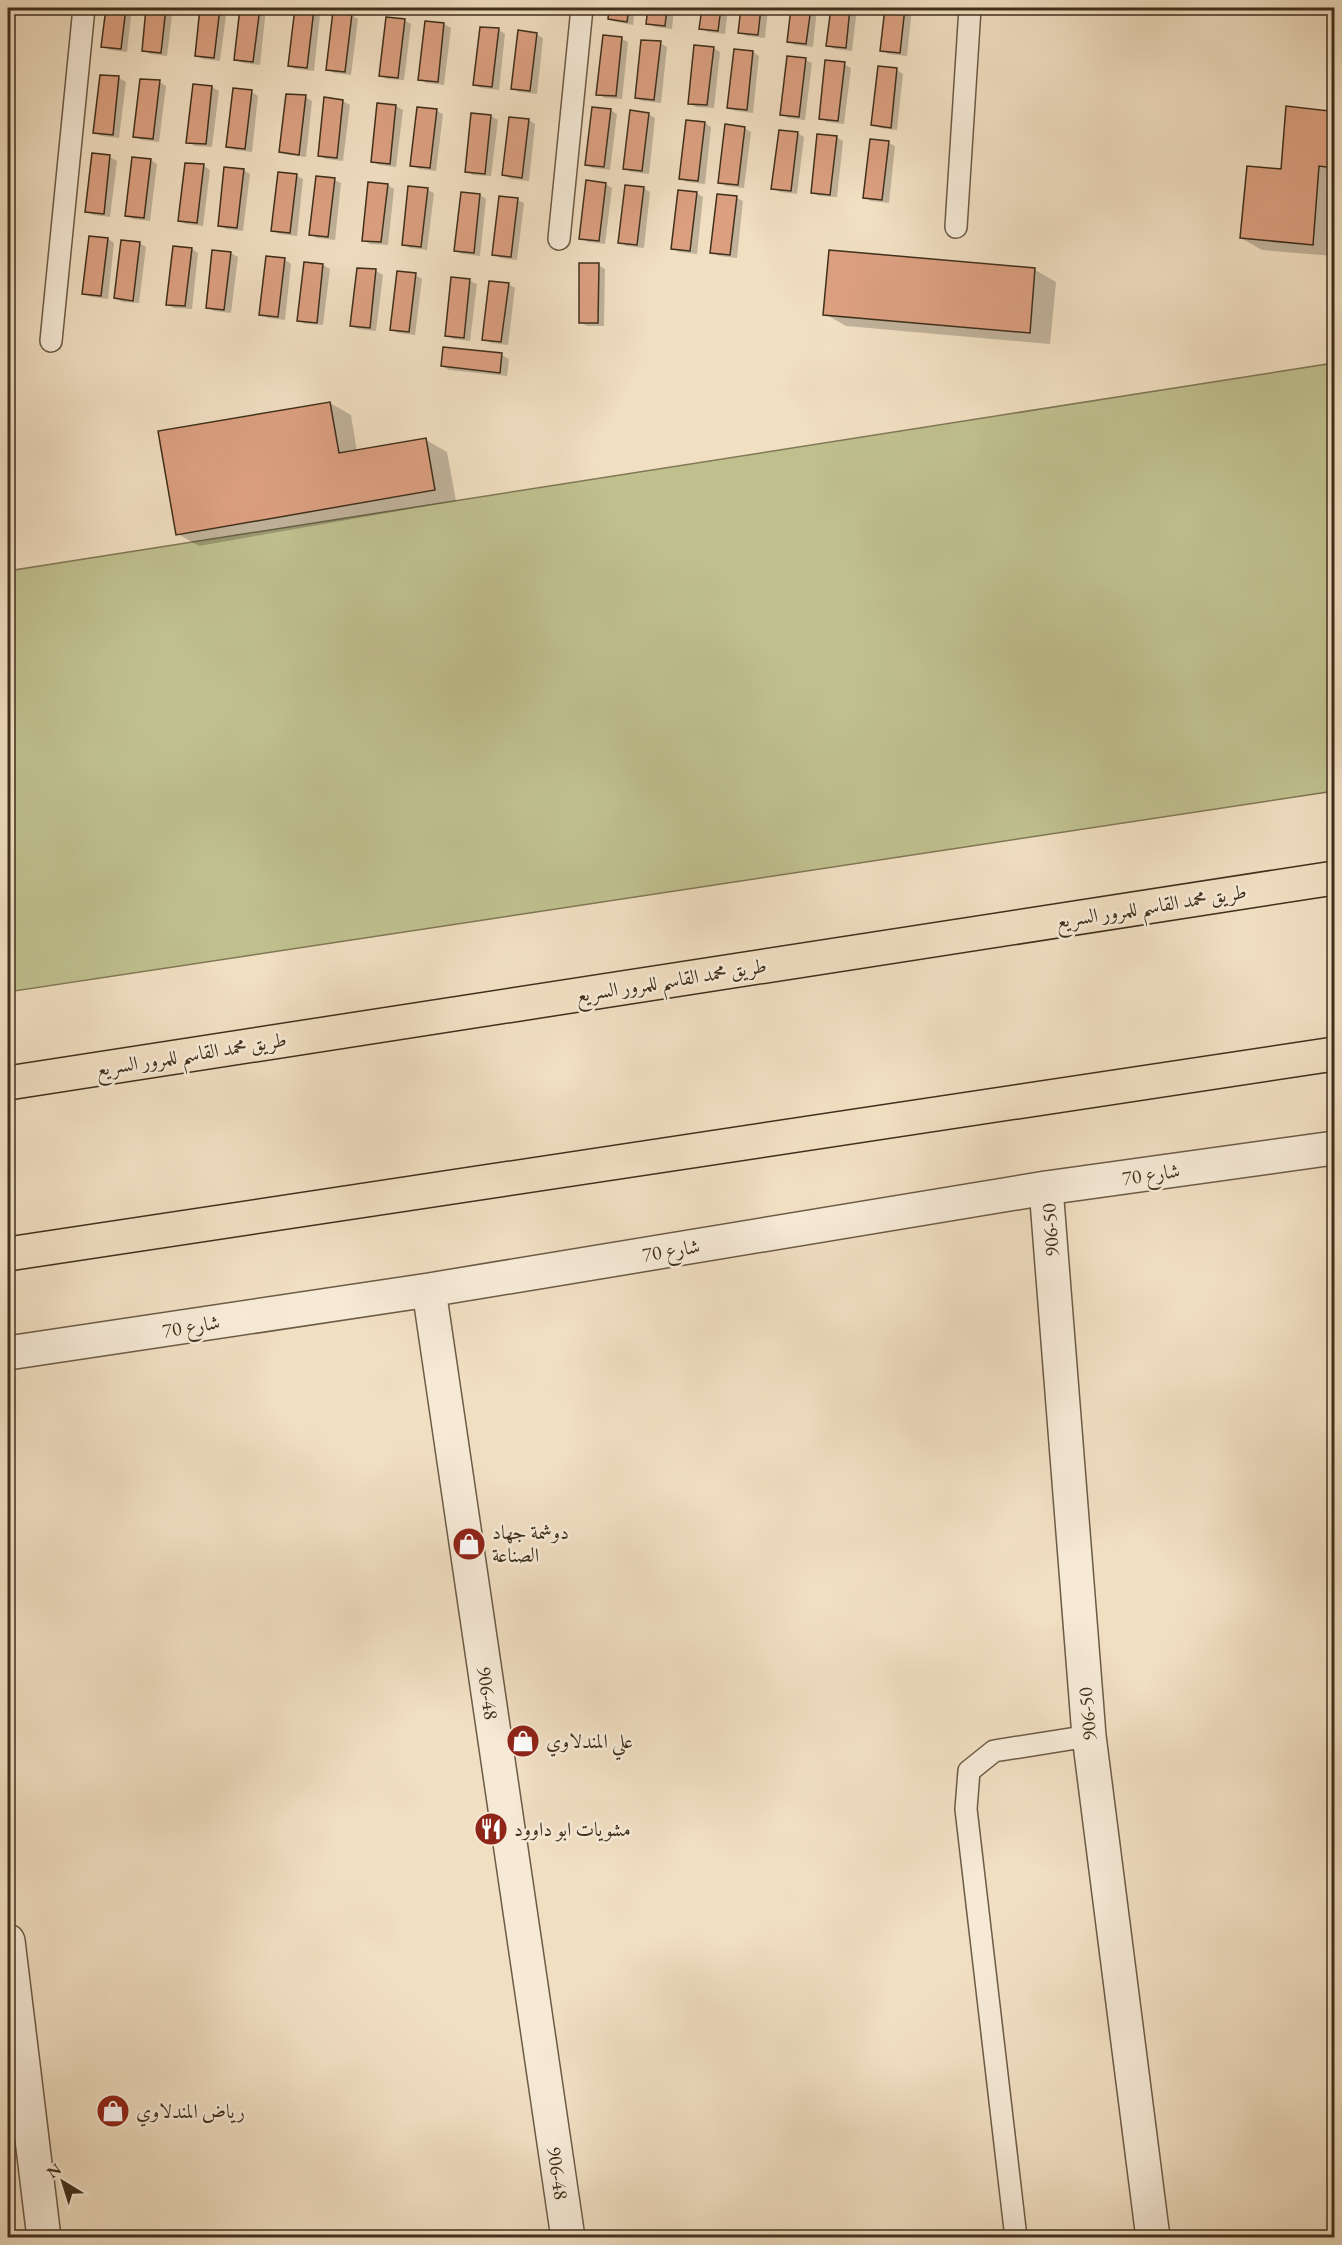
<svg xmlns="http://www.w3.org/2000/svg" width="1342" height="2245" font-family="'EB Garamond',Amiri,serif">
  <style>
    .green { fill: #c0c08f; stroke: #807855; stroke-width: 1.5 }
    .shadow { fill: #0003 }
    .building { fill: #dca081; stroke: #3f2f1b; stroke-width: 1.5 }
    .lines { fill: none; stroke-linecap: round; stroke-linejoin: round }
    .lane-casing { stroke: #6c5b45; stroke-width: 24 }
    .street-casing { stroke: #6c5b45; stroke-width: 36 }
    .highway-casing { stroke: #3f2f1b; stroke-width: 36 }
    .lane { stroke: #f6ead7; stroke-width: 21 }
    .street { stroke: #f6ead7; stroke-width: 33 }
    .highway { stroke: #f1dfc2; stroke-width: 33 }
    .labels { text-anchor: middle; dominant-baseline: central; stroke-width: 5; stroke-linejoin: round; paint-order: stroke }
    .street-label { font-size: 20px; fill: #3f2f1b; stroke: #f6ead7 }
    .poi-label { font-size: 20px; fill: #3f2f1b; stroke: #f6ead7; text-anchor: start }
  </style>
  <rect width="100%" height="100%" fill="#f1dfc2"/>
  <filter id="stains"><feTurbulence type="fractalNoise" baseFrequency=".00333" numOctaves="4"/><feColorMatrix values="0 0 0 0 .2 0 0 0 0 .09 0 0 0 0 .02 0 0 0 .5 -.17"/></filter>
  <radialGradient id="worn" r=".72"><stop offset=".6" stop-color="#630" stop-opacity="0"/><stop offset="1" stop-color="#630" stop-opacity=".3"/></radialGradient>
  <!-- green -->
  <path class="green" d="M1334,363v428l-1326,201v-421z"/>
  <!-- shadow -->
  <path class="shadow" d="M107,8h25l-5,44 -17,-2 -7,-4z
    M148,8h25l-6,48 -17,-2 -6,-4z
    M202,8h25l-7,53 -17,-2 -6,-3z
    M242,8l24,1 -6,56 -17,-2 -7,-3z
    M487,8h21l-1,3z
    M522,8h24l-1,7 -17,-1 -7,-4z
    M610,8h25l-2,17 -17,-3 -7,-3z
    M650,8h24l-2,21 -17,-2 -7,-4z
    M703,8h25l-3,26 -17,-2 -7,-4z
    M743,8h25l-3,30 -18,-2 -7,-4z
    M793,8h24l-4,39 -18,-2 -6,-4z
    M832,8h25l-5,43 -17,-2 -7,-4z
    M887,8h25l-5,48 -19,-2 -6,-4z
    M313,11l7,4 -6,56 -18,-2 -7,-3z
    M351,15l7,4 -7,56 -17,-2 -6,-4z
    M404,20l7,4 -7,56 -17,-1 -7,-4z
    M444,24l7,4 -7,57 -18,-2 -6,-4z
    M499,30l6,4 -6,56 -18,-2 -6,-3z
    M536,34l7,4 -6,56 -18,-2 -6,-4z
    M622,39l6,3 -6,57 -17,-1 -7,-4z
    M660,43l7,4 -6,56 -18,-2 -7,-3z
    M713,48l7,4 -6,56 -18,-1 -7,-4z
    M753,52l6,4 -6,57 -17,-2 -7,-3z
    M1334,53l-1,203 -71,-6 -21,-12 41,-67 49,-59z
    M805,60l7,3 -7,57 -17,-2 -7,-4z
    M844,64l7,4 -7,56 -17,-2 -6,-4z
    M897,70l6,4 -6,56 -17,-2 -7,-4z
    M101,76l18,2 7,4 -7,56 -18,-2 -6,-4z
    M159,82l7,4 -7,56 -17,-2 -7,-3z
    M194,86l18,1 7,4 -7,56 -17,-1 -7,-4z
    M252,92l6,4 -6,56 -17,-2 -7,-4z
    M305,97l7,4 -6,56 -18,-2 -7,-3z
    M326,99l17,2 7,4 -7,56 -17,-2 -7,-4z
    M396,106l7,4 -7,57 -17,-2 -7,-4z
    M610,110l7,4 -7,56 -17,-2 -7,-3z
    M436,111l7,3 -7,57 -17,-2 -7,-4z
    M648,114l7,4 -6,56 -18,-2 -6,-4z
    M491,116l7,4 -7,56 -18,-1 -6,-4z
    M528,120l7,4 -6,57 -18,-2 -7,-4z
    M705,123l6,4 -6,57 -18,-2 -7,-4z
    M744,128l7,4 -7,56 -18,-2 -6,-4z
    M797,133l7,4 -7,57 -17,-2 -7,-4z
    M836,137l7,4 -6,56 -18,-1 -7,-4z
    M888,143l7,3 -6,57 -18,-2 -6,-4z
    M93,155l17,2 7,4 -7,56 -17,-2 -7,-4z
    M151,160l6,4 -7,57 -17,-2 -7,-4z
    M204,166l6,4 -7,56 -17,-2 -7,-3z
    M243,170l7,4 -7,57 -17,-2 -7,-4z
    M297,176l6,3 -6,57 -18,-2 -6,-4z
    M334,180l7,3 -6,57 -18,-2 -7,-4z
    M605,184l7,4 -7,56 -17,-2 -7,-4z
    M387,185l7,4 -6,56 -18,-1 -7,-4z
    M643,188l7,4 -6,56 -18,-2 -6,-4z
    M427,190l7,3 -7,57 -17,-2 -7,-4z
    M696,193l7,4 -6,57 -18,-2 -6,-4z
    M480,195l6,4 -6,57 -18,-2 -7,-4z
    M737,198l6,3 -6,57 -18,-2 -7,-4z
    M517,200l7,3 -7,57 -17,-2 -6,-4z
    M108,239l6,4 -6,56 -17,-2 -7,-4z
    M139,243l7,4 -7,56 -17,-1 -6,-4z
    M192,249l6,4 -6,56 -18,-1 -7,-4z
    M231,253l7,4 -7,56 -17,-2 -7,-4z
    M285,260l6,4 -6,56 -17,-2 -7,-4z
    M305,263l18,2 7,4 -7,56 -18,-1 -6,-4z
    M598,265l7,4 -1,57h-17l-7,-4z
    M358,269l18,2 7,4 -7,56 -18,-2 -6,-3z
    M1035,270l21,12 -6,62 -204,-18 -21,-12z
    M415,275l7,4 -7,56 -17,-2 -7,-4z
    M453,279l17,2 7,3 -7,57 -17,-2 -7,-4z
    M508,284l7,4 -7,57 -17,-2 -7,-4z
    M444,349l58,6 7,4 -2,17 -58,-6 -6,-4z
    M330,403l21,12 6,37 69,-12 21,12 9,49 -257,45 -21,-12z"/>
  <!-- building -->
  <path class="building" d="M106,8h20l-5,41 -20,-2z
    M146,8h20l-5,45 -19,-2z
    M200,8h20l-6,50 -19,-2z
    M240,8h20l-7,54 -19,-2z
    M295,8l19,1 -7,59 -19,-2z
    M520,8h19v5l-19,-3z
    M609,8h20l-2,14 -19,-3z
    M648,8h19l-2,18 -19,-2z
    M702,8h19l-3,23 -19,-2z
    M741,8h20l-3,27 -20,-2z
    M791,8h20l-5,36 -19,-2z
    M831,8h19l-4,40 -20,-2z
    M885,8h20l-5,45 -20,-2z
    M333,11l19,3 -7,58 -19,-2z
    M386,17l19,2 -7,59 -19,-2z
    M425,21l19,2 -6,59 -20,-2z
    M480,27l19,1 -7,59 -19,-2z
    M518,30l19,3 -7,58 -19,-2z
    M603,35l19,2 -6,59 -20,-1z
    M641,40l20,1 -7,59 -19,-2z
    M694,45l20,2 -7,58 -19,-1z
    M734,49l19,2 -6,59 -20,-2z
    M1333,50l1,118 -15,-2 -6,79 -73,-7 7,-72 34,3 5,-63 43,5z
    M787,56l19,2 -7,59 -19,-2z
    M825,60l20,2 -7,59 -19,-2z
    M878,66l19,2 -6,60 -20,-3z
    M100,75l19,1 -6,59 -20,-2z
    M140,79l20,1 -7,59 -20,-2z
    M193,84l19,2 -6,58 -20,-1z
    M233,88l19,2 -7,59 -19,-2z
    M286,94l20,1 -7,60 -20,-3z
    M324,97l19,3 -6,58 -19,-2z
    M377,103l19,2 -6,59 -19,-2z
    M417,107l20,2 -7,59 -20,-2z
    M592,107l19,2 -7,58 -19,-2z
    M630,110l19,3 -7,58 -19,-2z
    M471,113l20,2 -6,59 -20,-2z
    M509,117l20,2 -7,59 -20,-3z
    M686,120l19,2 -7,59 -19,-2z
    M725,124l20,3 -7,58 -20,-2z
    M779,130l19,2 -7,59 -20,-2z
    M817,134l20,2 -7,59 -19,-2z
    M870,139l19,2 -7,59 -19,-2z
    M92,153l18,2 -6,59 -19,-2z
    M132,157l19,2 -7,59 -19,-2z
    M185,163l19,1 -7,59 -19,-2z
    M224,167l20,2 -7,59 -19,-2z
    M278,172l19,2 -7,59 -19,-2z
    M316,176l19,2 -7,59 -19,-2z
    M586,180l20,3 -7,58 -20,-2z
    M368,182l20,2 -7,58 -19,-1z
    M625,185l19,2 -7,58 -19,-2z
    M408,186l20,2 -7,59 -19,-2z
    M678,190l19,2 -7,59 -19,-2z
    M461,192l19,2 -6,59 -20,-2z
    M717,194l20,2 -7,59 -20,-2z
    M499,196l19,2 -7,59 -19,-2z
    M89,236l19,2 -7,58 -19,-2z
    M121,240l19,2 -7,59 -19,-3z
    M173,246l19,2 -7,58 -19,-1z
    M212,250l19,2 -7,58 -18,-2z
    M829,250l206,18 -5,65 -207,-18z
    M266,256l19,2 -7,59 -19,-2z
    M304,262l19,2 -6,59 -20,-2z
    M579,263h20l-1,60h-19z
    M357,268l19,1 -6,59 -20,-2z
    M397,271l19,2 -7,59 -19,-2z
    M451,277l19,2 -6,59 -19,-2z
    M489,281l20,2 -8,59 -19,-2z
    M443,347l59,6 -2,20 -59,-7z
    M330,402l9,51 87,-15 9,52 -259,45 -18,-104z"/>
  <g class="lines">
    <defs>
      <path id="lane" d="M956,227l14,-219
        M559,239l23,-231
        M51,341l33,-333
        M1016,2238l-50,-429 3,-38 25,-20 95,-15"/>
      <path id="street" d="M1046,1188l43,548 64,502
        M429,1290l139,948
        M8,1353l421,-63 617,-102 288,-40
        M8,1941l36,297"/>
      <path id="highway" d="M8,1083l1326,-205
        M8,1254l1326,-200"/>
    </defs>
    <!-- lane casing -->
    <use href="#lane" class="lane-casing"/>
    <!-- street casing -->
    <use href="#street" class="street-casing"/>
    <!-- highway casing -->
    <use href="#highway" class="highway-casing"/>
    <!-- lane -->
    <use href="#lane" class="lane"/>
    <!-- street -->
    <use href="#street" class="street"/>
    <!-- highway -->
    <use href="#highway" class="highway"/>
  </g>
  <!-- icons -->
  <defs>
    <symbol id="shop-disc" viewBox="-11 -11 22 22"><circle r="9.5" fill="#8f2418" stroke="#f6ead7"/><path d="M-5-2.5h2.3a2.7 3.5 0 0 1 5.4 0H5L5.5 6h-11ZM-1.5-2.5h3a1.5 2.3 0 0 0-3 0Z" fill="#fff"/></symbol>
    <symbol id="restaurant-disc" viewBox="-11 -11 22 22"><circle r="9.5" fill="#8f2418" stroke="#f6ead7"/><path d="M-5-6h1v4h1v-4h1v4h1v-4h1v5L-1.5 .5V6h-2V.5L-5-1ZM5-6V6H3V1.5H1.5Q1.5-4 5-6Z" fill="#fff"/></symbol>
  </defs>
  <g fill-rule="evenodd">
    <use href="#shop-disc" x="450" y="1525" width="38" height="38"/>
    <use href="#shop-disc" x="504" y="1722" width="38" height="38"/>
    <use href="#restaurant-disc" x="472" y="1810" width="38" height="38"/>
    <use href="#shop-disc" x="94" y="2092" width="38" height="38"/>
  </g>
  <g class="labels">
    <!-- street labels -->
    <g class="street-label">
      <text transform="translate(1151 906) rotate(-9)">طريق محمد القاسم للمرور السريع</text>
      <text transform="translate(671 980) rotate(-9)">طريق محمد القاسم للمرور السريع</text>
      <text transform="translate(191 1054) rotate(-9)">طريق محمد القاسم للمرور السريع</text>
      <text transform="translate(1151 1174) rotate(-8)">شارع 70</text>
      <text transform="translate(1050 1230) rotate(-94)">906-50</text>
      <text transform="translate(671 1250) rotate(-9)">شارع 70</text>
      <text transform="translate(191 1326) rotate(-9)">شارع 70</text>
      <text transform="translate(488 1693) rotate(82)">906-48</text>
      <text transform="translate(1087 1714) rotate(-95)">906-50</text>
      <text transform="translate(558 2173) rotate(82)">906-48</text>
    </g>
    <!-- poi labels -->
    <g class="poi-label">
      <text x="492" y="1532">دوشمة جهاد<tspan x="492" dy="23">الصناعة</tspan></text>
      <text x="546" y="1741">علي المندلاوي</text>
      <text x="514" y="1829">مشويات ابو داوود</text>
      <text x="136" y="2111">رياض المندلاوي</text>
    </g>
  </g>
  <!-- margin -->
  <rect width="1342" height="2245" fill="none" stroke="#f1dfc2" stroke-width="30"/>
  <rect x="9" y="9" width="1324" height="2227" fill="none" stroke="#3f2f1b" stroke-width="3"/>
  <rect x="15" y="15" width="1312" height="2215" fill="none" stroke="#3f2f1b" stroke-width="1.5"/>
  <!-- north arrow -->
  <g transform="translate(63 2182) rotate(322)" stroke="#f6ead7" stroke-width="4.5" paint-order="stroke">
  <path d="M0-4.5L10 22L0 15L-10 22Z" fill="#3f2f1b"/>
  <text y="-9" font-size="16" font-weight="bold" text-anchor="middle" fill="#3f2f1b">N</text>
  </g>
  <rect width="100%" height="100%" filter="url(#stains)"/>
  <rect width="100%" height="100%" fill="url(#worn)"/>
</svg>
